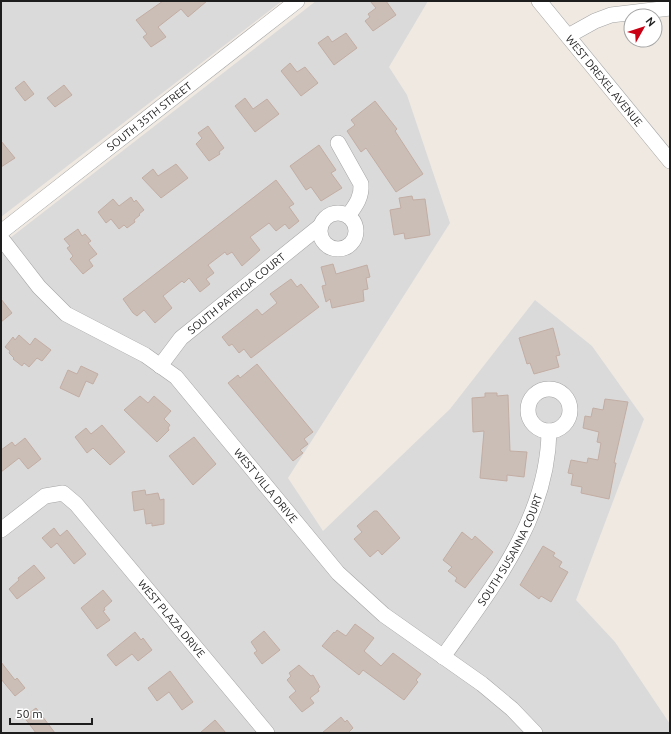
<svg xmlns="http://www.w3.org/2000/svg" width="671" height="734" font-family="Ubuntu,sans-serif">
  <style>
    .residential { fill: #dbdada }
    .building { fill: #cbbeb7; stroke: #c2ada3 }
    .lines { fill: none; stroke-linecap: round; stroke-linejoin: round }
    .minor-casing { stroke: #a4a4a4; stroke-width: 16 }
    .minor { stroke: #fff; stroke-width: 15 }
    .labels { text-anchor: middle; dominant-baseline: central; stroke-width: 3; stroke-linejoin: round; paint-order: stroke }
    .street-label { font-size: 11px; fill: #1d1d1d; stroke: #fff }
  </style>
  <rect width="100%" height="100%" fill="#efe9e2"/>
  <!-- residential -->
  <path class="residential" d="M1,1h281l-281,216z
    M316,1h112l-39,66 18,28 43,128 -162,255 35,53 127,-122 85,-109 57,46 52,73 -68,181 39,42 55,82v9h-669v-488z"/>
  <!-- building -->
  <path class="building" d="M163,1h44l-19,16 -7,-8 -23,18 8,10 -15,10 -8,-10 4,-3 -11,-14z
    M370,1h16l10,14 -23,16 -8,-10 5,-4 -2,-3 8,-6z
    M346,33l11,15 -23,17 -16,-22 10,-7 4,6z
    M290,63l7,9 8,-5 13,16 -17,13 -20,-25z
    M24,81l10,13 -9,7 -10,-13z
    M64,85l8,10 -17,12 -8,-9z
    M245,98l8,11 14,-10 12,15 -24,18 -20,-26z
    M375,101l22,28 -2,2 28,43 -27,18 -30,-44 -5,4 -14,-21 8,-6 -4,-5z
    M208,126l16,22 -5,4 1,2 -11,7 -13,-17 6,-6 -4,-5z
    M1,141l14,17 -14,9z
    M319,145l17,25 -5,3 11,15 -21,13 -10,-14 -5,3 -16,-24z
    M176,164l12,14 -27,20 -19,-20 11,-9 5,7z
    M276,180l18,24 -5,3 10,14 -10,8 -4,-5 -9,7 -7,-8 -4,3 -15,11 10,13 -18,16 -10,-14 -5,3 -2,-3 -17,13 6,8 -8,6 4,5 -10,8 -11,-14 -5,5 -2,-2 -19,15 9,12 -17,15 -11,-13 -7,6 -4,-3 -10,-14z
    M412,196l1,4 12,-1 5,36 -25,4 -1,-6 -10,2 -4,-25 11,-2 -2,-10z
    M131,197l3,5 2,-2 8,10 -5,4 1,1 -6,5 1,2 -8,6 -3,-3 -5,4 -8,-10 -5,4 -8,-11 15,-13 6,7z
    M78,229l4,7 3,-2 6,7 -3,2 9,11 -8,6 4,6 -10,8 -13,-15 3,-3 -6,-8 3,-2 -6,-7z
    M333,264l3,10 31,-9 3,12 -4,1 2,11 -5,1 1,11 -32,7 -2,-9 -4,3 -4,-16 4,-1 -5,-18z
    M291,279l6,8 4,-3 18,23 -68,51 -7,-9 -5,4 -7,-9 -3,2 -7,-9 35,-28 5,6 15,-12 -7,-9z
    M1,299l11,14 -11,9z
    M553,328l7,27 -4,1 3,11 -25,7 -4,-11 -3,1 -8,-26z
    M19,335l11,10 5,-7 16,12 -9,11 -5,-3 -8,9 -5,-4 -2,3 -9,-7 1,-1 -5,-5 1,-2 -5,-4 8,-10 2,3z
    M257,364l56,68 -9,7 4,5 -8,6 3,3 -10,8 -65,-78 10,-8 2,3z
    M81,366l17,8 -5,10 -7,-3 -7,16 -19,-9 8,-18 9,4z
    M485,393h12v3l11,-1 2,56 17,1 -3,25 -17,-2v6l-27,-3 4,-47 -11,1 -1,-34 13,-1z
    M140,396l8,7 6,-7 17,15 -7,8 6,6 -2,3 1,2 -12,12 -33,-32z
    M605,399l23,3 -14,61h2l-7,36 -28,-6 1,-6 -11,-2 2,-11 -5,-1 3,-13 16,3 1,-5 10,2 3,-17 -4,-1 2,-10 -16,-4 2,-12 6,1 2,-9 10,2z
    M102,425l23,27 -15,13 -17,-17 -6,5 -12,-16 11,-9 5,6z
    M194,437l22,27 -23,21 -24,-29z
    M25,438l16,21 -13,10 -9,-11 -18,14v-22l11,-8 3,4z
    M145,490l1,5 12,-2 2,7 4,-1v25l-12,2v-3l-6,1 -2,-15 -10,2 -2,-19z
    M374,511h3l23,27 -18,17 -4,-5 -8,7 -16,-18 8,-7 -5,-6z
    M54,528l6,8 7,-6 19,24 -12,10 -17,-21 -6,5 -9,-10z
    M462,532l10,8 3,-4 18,16 -28,36 -10,-7 2,-3 -9,-7 4,-4 -9,-7z
    M543,546l12,7 -2,3 9,6 -3,5 9,5 -17,30 -10,-6 -2,3 -19,-14z
    M34,565l11,13 -28,21 -8,-10 10,-9 -1,-2z
    M103,590l9,11 -8,7 1,2 -2,1 7,9 -13,9 -16,-21z
    M355,624l19,14 -10,13 17,15 12,-13 28,21 -5,6 2,2 -14,18 -41,-30 -4,5 -37,-29 12,-14 1,1 2,-3 9,6z
    M264,631l16,19 -18,14 -8,-11 3,-2 -6,-9z
    M135,632l6,8 2,-2 9,12 -14,11 -6,-7 -16,12 -9,-11z
    M1,662l14,18 2,-2 8,10 -10,8 -14,-17z
    M299,665l12,11 2,-1 7,12 -2,2 1,2 -9,7 4,5 -12,9 -13,-15 7,-6 -9,-11 4,-4 -2,-3z
    M170,671l23,31 -11,8 -13,-18 -12,9 -9,-13z
    M36,708l19,25h-19l-12,-16z
    M341,717l4,5 2,-2 6,8 -5,5h-26z
    M215,720l11,13h-26z"/>
  <g class="lines">
    <defs>
      <g id="minor">
        <path id="s1" d="M539,1l131,160"/>
        <path d="M568,36l27,-15 16,-6 59,-7"/>
        <path d="M338,143l23,41c1,13 -5,21 -13,32"/>
        <circle cx="338" cy="231" r="18"/>
        <path id="s2" d="M1,232l296,-231"/>
        <path id="s3" d="M1,238l38,49 27,27 79,41 31,22 162,196 46,42 98,69 30,25 23,24"/>
        <path id="s4" d="M160,366l21,-28 138,-111"/>
        <circle cx="549" cy="410" r="21"/>
        <path id="s5" d="M1,530l44,-34 18,-3 13,11 191,229"/>
        <path id="s6" d="M443,657c48,-68 105,-138 106,-226"/>
      </g>
    </defs>
    <!-- minor casing -->
    <use href="#minor" class="minor-casing"/>
    <!-- minor -->
    <use href="#minor" class="minor"/>
  </g>
  <g class="labels">
    <!-- street labels -->
    <g class="street-label">
      <text stroke="none"><textPath href="#s1" startOffset="103">WEST DREXEL AVENUE</textPath></text>
      <text stroke="none"><textPath href="#s2" startOffset="188">SOUTH 35TH STREET</textPath></text>
      <text stroke="none"><textPath href="#s4" startOffset="106">SOUTH PATRICIA COURT</textPath></text>
      <text stroke="none"><textPath href="#s3" startOffset="368">WEST VILLA DRIVE</textPath></text>
      <text stroke="none"><textPath href="#s6" startOffset="127">SOUTH SUSANNA COURT</textPath></text>
      <text stroke="none"><textPath href="#s5" startOffset="240">WEST PLAZA DRIVE</textPath></text>
    </g>
  </g>
  <!-- border -->
  <rect width="671" height="734" fill="none" stroke="#1d1d1d" stroke-width="4"/>
  <!-- north arrow -->
  <g transform="translate(643 28) rotate(51)"><circle r="19" fill="#ffffff" stroke="#a5a5a5"/>
  <path d="M0-3L7 15L0 10L-7 15Z" fill="#ca0015"/>
  <text y="-6" font-size="11" font-weight="bold" text-anchor="middle" fill="#1d1d1d">N</text>
  </g>
  <!-- scale -->
  <path d="M10 718v6h82v-6" fill="none" stroke="#1d1d1d" stroke-width="2"/>
  <text x="16" y="718" font-size="12" fill="#1d1d1d" stroke="#ffffff" stroke-width="3" paint-order="stroke">50 m</text>
</svg>
